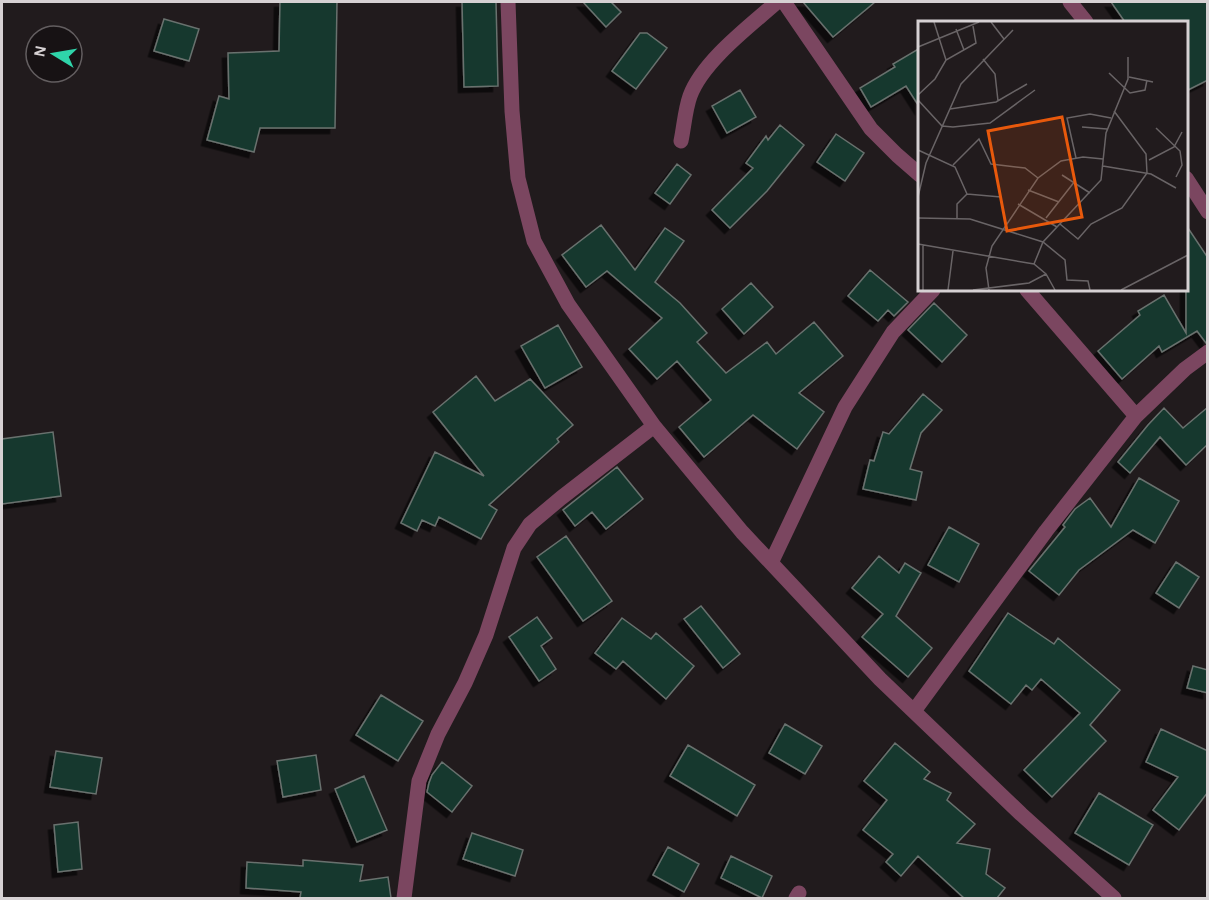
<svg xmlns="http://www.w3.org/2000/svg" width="1209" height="900" font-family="'Alegreya Sans',sans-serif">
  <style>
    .building { fill: #14392e; stroke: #69716e; stroke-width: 1.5; filter: url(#shadow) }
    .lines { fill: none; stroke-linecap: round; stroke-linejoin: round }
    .minor { stroke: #7b4660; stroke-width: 15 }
    .inset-road { fill: none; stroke: #696466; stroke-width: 1.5 }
    .view { fill: #e8590c; fill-opacity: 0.15; stroke: #e8590c; stroke-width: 3 }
    .inset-edge { fill: none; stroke: #d6d1d3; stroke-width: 3 }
  </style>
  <defs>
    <filter id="shadow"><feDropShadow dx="-5.5" dy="5.5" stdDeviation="0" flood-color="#0009"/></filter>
  </defs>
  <rect width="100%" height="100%" fill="#211b1d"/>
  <!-- building -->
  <path class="building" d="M280,2h57l-2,126h-75l-6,24 -47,-12 12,-44 10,3 -1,-46 51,-2z
    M462,2h34l2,84 -34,1z
    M583,2h28l10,10 -15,15z
    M803,2h72l-42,35z
    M1111,2h97v78l-22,11v-69h-61z
    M164,19l35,10 -10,32 -35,-10z
    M640,33h7l20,15 -31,41 -24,-18z
    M920,48v60l-14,-22 -35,21 -11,-19 35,-21 -2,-3z
    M740,90l16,27 -29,16 -15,-27z
    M780,125l24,20 -37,46 -37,37 -18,-18 41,-42 -7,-5 20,-27 2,4z
    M836,134l28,19 -19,28 -28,-19z
    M677,164l14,11 -21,29 -15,-11z
    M601,225l34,45 30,-42 19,13 -29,41 25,21 27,30 -10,9 29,31 41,-31 9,12 38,-32 29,34 -44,37 25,19 -27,37 -44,-34 -49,42 -25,-30 32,-27 -34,-39 -20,18 -28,-30 33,-31 -55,-47 -21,16 -24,-32z
    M1186,225l22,33v84l-2,1 -9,-12 -35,21 -3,-6 -37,33 -24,-28 42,-36 -2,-4 26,-16 22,38z
    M870,270l38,32 -14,14 -6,-6 -10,11 -30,-25z
    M751,283l22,24 -29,27 -22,-25z
    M934,303l33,32 -25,27 -34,-32z
    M558,325l24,42 -37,21 -24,-42z
    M476,376l19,25 35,-22 43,46 -16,14 2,3 -70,63 8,5 -16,29 -42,-22 -4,9 -13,-6 -5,11 -16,-8 34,-71 49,24 -51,-64z
    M923,394l19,16 -21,23 -11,36 12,3 -6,28 -53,-11 7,-29 4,1 9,-29 6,2z
    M1208,407v37l-22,21 -26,-28 -30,36 -12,-11 30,-37 16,-17 19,20z
    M53,432l8,64 -59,8v-65z
    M617,467l26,32 -37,30 -14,-17 -17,14 -12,-16z
    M1139,478l40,23 -24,42 -22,-13 -54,40 -20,25 -30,-24 36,-44 -2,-2 12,-16 15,-11 21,29z
    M949,527l30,17 -20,38 -31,-17z
    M566,536l46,65 -29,20 -46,-64z
    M879,556l20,17 6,-10 16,10 -25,43 36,32 -24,29 -46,-40 21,-23 -31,-26z
    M1176,562l23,15 -20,31 -23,-15z
    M701,606l39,48 -17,14 -39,-49z
    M1008,613l46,31 4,-6 62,52 -30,35 16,16 -54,56 -28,-27 56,-57 -39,-34 -9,11 -6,-5 -15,19 -42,-33z
    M537,617l15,21 -11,8 15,23 -17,12 -30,-44z
    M622,618l29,21 5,-6 38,33 -28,33 -43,-38 -7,8 -21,-16z
    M1193,666l15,4v23l-21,-5z
    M381,695l42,26 -25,40 -42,-26z
    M785,724l37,22 -17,28 -36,-21z
    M1161,729l47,22v41l-29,38 -26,-20 25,-33 -32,-15z
    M895,743l35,29 -6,7 27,14 -4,7 28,24 -18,19 33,6 -4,25 19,14 -8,10h-33l-46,-42 -17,20 -15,-14 7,-8 -30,-24 24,-30 -23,-19z
    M688,745l67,40 -18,31 -67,-40z
    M56,751l46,7 -6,36 -46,-7z
    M316,755l5,35 -38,7 -6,-36z
    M442,762l30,24 -20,26 -25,-20 2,-9 3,-8z
    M364,776l23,54 -30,12 -22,-53z
    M1099,793l54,32 -24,40 -54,-32z
    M78,822l4,47 -24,3 -4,-47z
    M472,833l51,17 -8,26 -52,-17z
    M668,847l31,17 -15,28 -31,-17z
    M731,856l41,20 -10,22 -41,-20z
    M303,860l60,5 -3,16 28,-4 3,21h-91l1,-6 -55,-4 1,-26 56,4z"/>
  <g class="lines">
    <!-- minor -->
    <path class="minor" d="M508,2l4,109 6,67 16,63 34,63 86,122 88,106 138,147 141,135 93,84
      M784,2l87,127 26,26 23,20
      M1070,2l16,20
      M681,141c3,-14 4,-31 9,-45 13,-35 60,-70 87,-94
      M1186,178l22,34
      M1027,290l109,126
      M771,563l74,-156 48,-75 40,-42
      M914,711l132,-180 90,-115 49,-47 23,-17
      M404,898l15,-117 19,-47 27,-51 21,-48 28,-87 16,-24 31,-26 93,-72
      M796,898l3,-5"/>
  </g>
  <!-- overview -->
  <g transform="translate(918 21)">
    <rect width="270" height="270" fill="#211b1d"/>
    <path class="inset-road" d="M16,1l12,38M73,1l13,17M38,8l8,21M0,26l61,-25M65,38l12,15 3,27M191,52l21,20 15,-3 2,-10M211,56l24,5M0,74l17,-16 11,-19 30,-17 -3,-17M0,79l24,26 11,1 37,-4 45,-33M32,88l46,-7 31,-18M164,106l25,2M238,107l24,23 2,14 -6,12M0,129l37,17 12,27M158,137l-9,-40 23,-4 21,4M231,139l25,-13 8,-15M35,144l26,-26 12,25 34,4 13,10M185,145l48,8 25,14M144,154l28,18M110,169l31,12M0,176l8,-34 35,-79 52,-54M100,183l39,23M0,197l52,1 73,23 22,18 2,20 21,1 2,9M39,197v-14l10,-10 34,3M128,197l29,-37M142,203l18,15 13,-15 31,-16 25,-35 -1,-19 -32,-43M0,223l116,20 12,10 9,16M116,243l9,-22 58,-62 5,-47 22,-54v-22M5,269v-45M30,269l5,-39M55,269l56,-7 17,-9M71,269l-3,-22 6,-22 46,-68 23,-17 22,-4 20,2M203,269l67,-35"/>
    <path class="view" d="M144,96l20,100 -75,14 -19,-100z"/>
    <rect width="270" height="270" class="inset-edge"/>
  </g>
  <!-- border -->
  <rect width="1209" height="900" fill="none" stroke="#d6d1d3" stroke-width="6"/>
  <!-- north arrow -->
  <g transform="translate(54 54) rotate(281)"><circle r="28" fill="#171214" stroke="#635e60" stroke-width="1.5"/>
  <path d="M0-4.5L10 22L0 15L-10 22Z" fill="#2fd4aa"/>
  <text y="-9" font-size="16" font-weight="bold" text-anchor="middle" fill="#d6d1d3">N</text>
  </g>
</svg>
